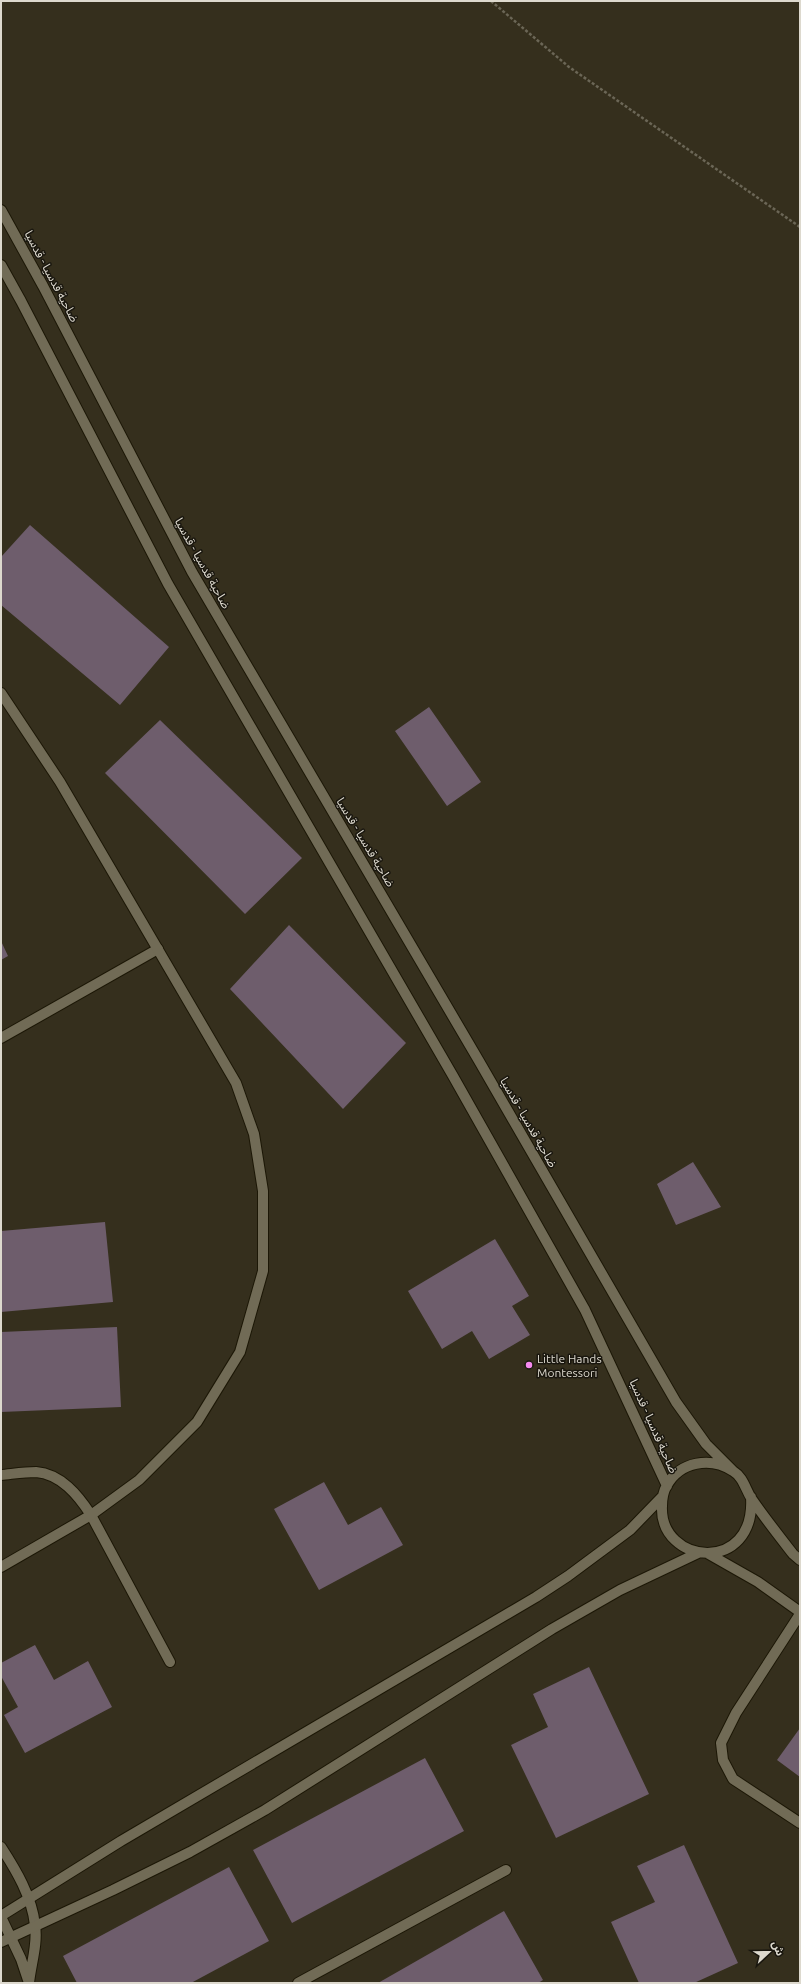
<svg xmlns="http://www.w3.org/2000/svg" width="801" height="1984" font-family="Ubuntu,'Noto Sans Arabic',sans-serif">
  <style>
    .building { fill: #6e5d6c }
    .lines { fill: none; stroke-linecap: round; stroke-linejoin: round }
    .service-casing { stroke: #1c1706; stroke-width: 12 }
    .minor-casing { stroke: #1c1706; stroke-width: 12 }
    .secondary-casing { stroke: #1c1706; stroke-width: 12 }
    .path { stroke: #6b6656; stroke-width: 2.5; stroke-dasharray: 3 2; stroke-linecap: butt }
    .service { stroke: #716b56; stroke-width: 10 }
    .minor { stroke: #716b56; stroke-width: 10 }
    .secondary { stroke: #716b56; stroke-width: 10 }
    .poi-dot { fill: #f589ef; stroke: #1a170f; stroke-width: 1.5 }
    .labels { text-anchor: middle; dominant-baseline: central; stroke-width: 3; stroke-linejoin: round; paint-order: stroke }
    .street-label { font-size: 12px; fill: #ddd9ce; stroke: #1a170f }
    .poi-label { font-size: 12px; fill: #ddd9ce; stroke: #1a170f; text-anchor: start }
  </style>
  <rect width="100%" height="100%" fill="#352f1d"/>
  <!-- building -->
  <path class="building" d="M30,525l139,122 -49,58 -119,-100v-48z
    M429,707l52,75 -34,24 -52,-75z
    M160,720l142,138 -57,56 -140,-141z
    M289,925l117,118 -63,66 -113,-120z
    M1,941l7,15 -7,4z
    M693,1162l28,45 -45,18 -19,-41z
    M105,1222l8,80 -112,10v-81z
    M495,1239l34,57 -17,10 18,29 -41,24 -17,-28 -30,18 -34,-58z
    M117,1327l4,80 -120,5v-80z
    M324,1482l24,43 33,-18 22,38 -84,45 -45,-81z
    M35,1645l19,35 34,-19 24,46 -87,46 -21,-38 14,-8 -17,-31v-13z
    M589,1667l60,127 -93,44 -45,-93 37,-18 -15,-33z
    M800,1728v49l-23,-17z
    M425,1758l39,73 -172,92 -39,-73z
    M684,1845l54,118 -44,20h-55l-28,-61 44,-20 -18,-36z
    M229,1867l40,74 -78,42h-114l-14,-27z
    M504,1911l39,69 -5,3h-160z"/>
  <g class="lines">
    <defs>
      <path id="service" d="M1,1038l157,-89
        M1,1475c11,-1 23,-3 35,-3 25,2 42,23 55,43l79,147
        M800,1614l-64,99 -15,30 2,17 10,19 67,44"/>
      <path id="minor" d="M1,693l59,89 176,301 18,51 9,57v80l-23,81 -43,70 -58,58 -48,35 -90,52
        M1,1847c15,23 31,50 34,78 3,19 -4,39 -6,58
        M1,1917l20,42 7,21
        M298,1983l208,-113"/>
      <path id="secondary" d="M1,210l42,76 149,286 287,489 197,341 30,42 27,27
        M1,265l20,36 147,283 285,492 132,234 82,176
        M751,1497c5,78 -92,68 -89,9 0,-7 1,-14 5,-21 13,-23 43,-29 66,-14 10,6 12,17 18,27 13,19 28,38 42,56l7,6
        M707,1553l51,29 42,30
        M1,1916l120,-75 415,-244 32,-21 62,-46 32,-33
        M1,1942l112,-52 77,-38 75,-42 287,-181 68,-39 78,-37"/>
    </defs>
    <!-- service casing -->
    <use href="#service" class="service-casing"/>
    <!-- minor casing -->
    <use href="#minor" class="minor-casing"/>
    <!-- secondary casing -->
    <use href="#secondary" class="secondary-casing"/>
    <!-- path -->
    <path class="path" d="M491,1l78,66 231,160"/>
    <!-- service -->
    <use href="#service" class="service"/>
    <!-- minor -->
    <use href="#minor" class="minor"/>
    <!-- secondary -->
    <use href="#secondary" class="secondary"/>
  </g>
  <!-- markers -->
  <circle class="poi-dot" cx="529" cy="1365" r="4"/>
  <g class="labels">
    <!-- street labels -->
    <g class="street-label">
      <text transform="translate(52 276) rotate(62)">ضاحية قدسيا - قدسيا</text>
      <text transform="translate(203 563) rotate(61)">ضاحية قدسيا - قدسيا</text>
      <text transform="translate(366 842) rotate(59)">ضاحية قدسيا - قدسيا</text>
      <text transform="translate(529 1122) rotate(60)">ضاحية قدسيا - قدسيا</text>
      <text transform="translate(654 1426) rotate(66)">ضاحية قدسيا - قدسيا</text>
    </g>
    <!-- poi labels -->
    <g class="poi-label">
      <text x="537" y="1358">Little Hands<tspan x="537" dy="14">Montessori</tspan></text>
    </g>
  </g>
  <!-- border -->
  <rect width="801" height="1984" fill="none" stroke="#ddd9ce" stroke-width="4"/>
  <!-- north arrow -->
  <g transform="translate(769 1952) rotate(68)" stroke="#1a170f" stroke-width="3" paint-order="stroke">
  <path d="M0-3L7 15L0 10L-7 15Z" fill="#ddd9ce"/>
  <text y="-6" font-size="11" font-weight="bold" text-anchor="middle" fill="#ddd9ce">ش</text>
  </g>
</svg>
